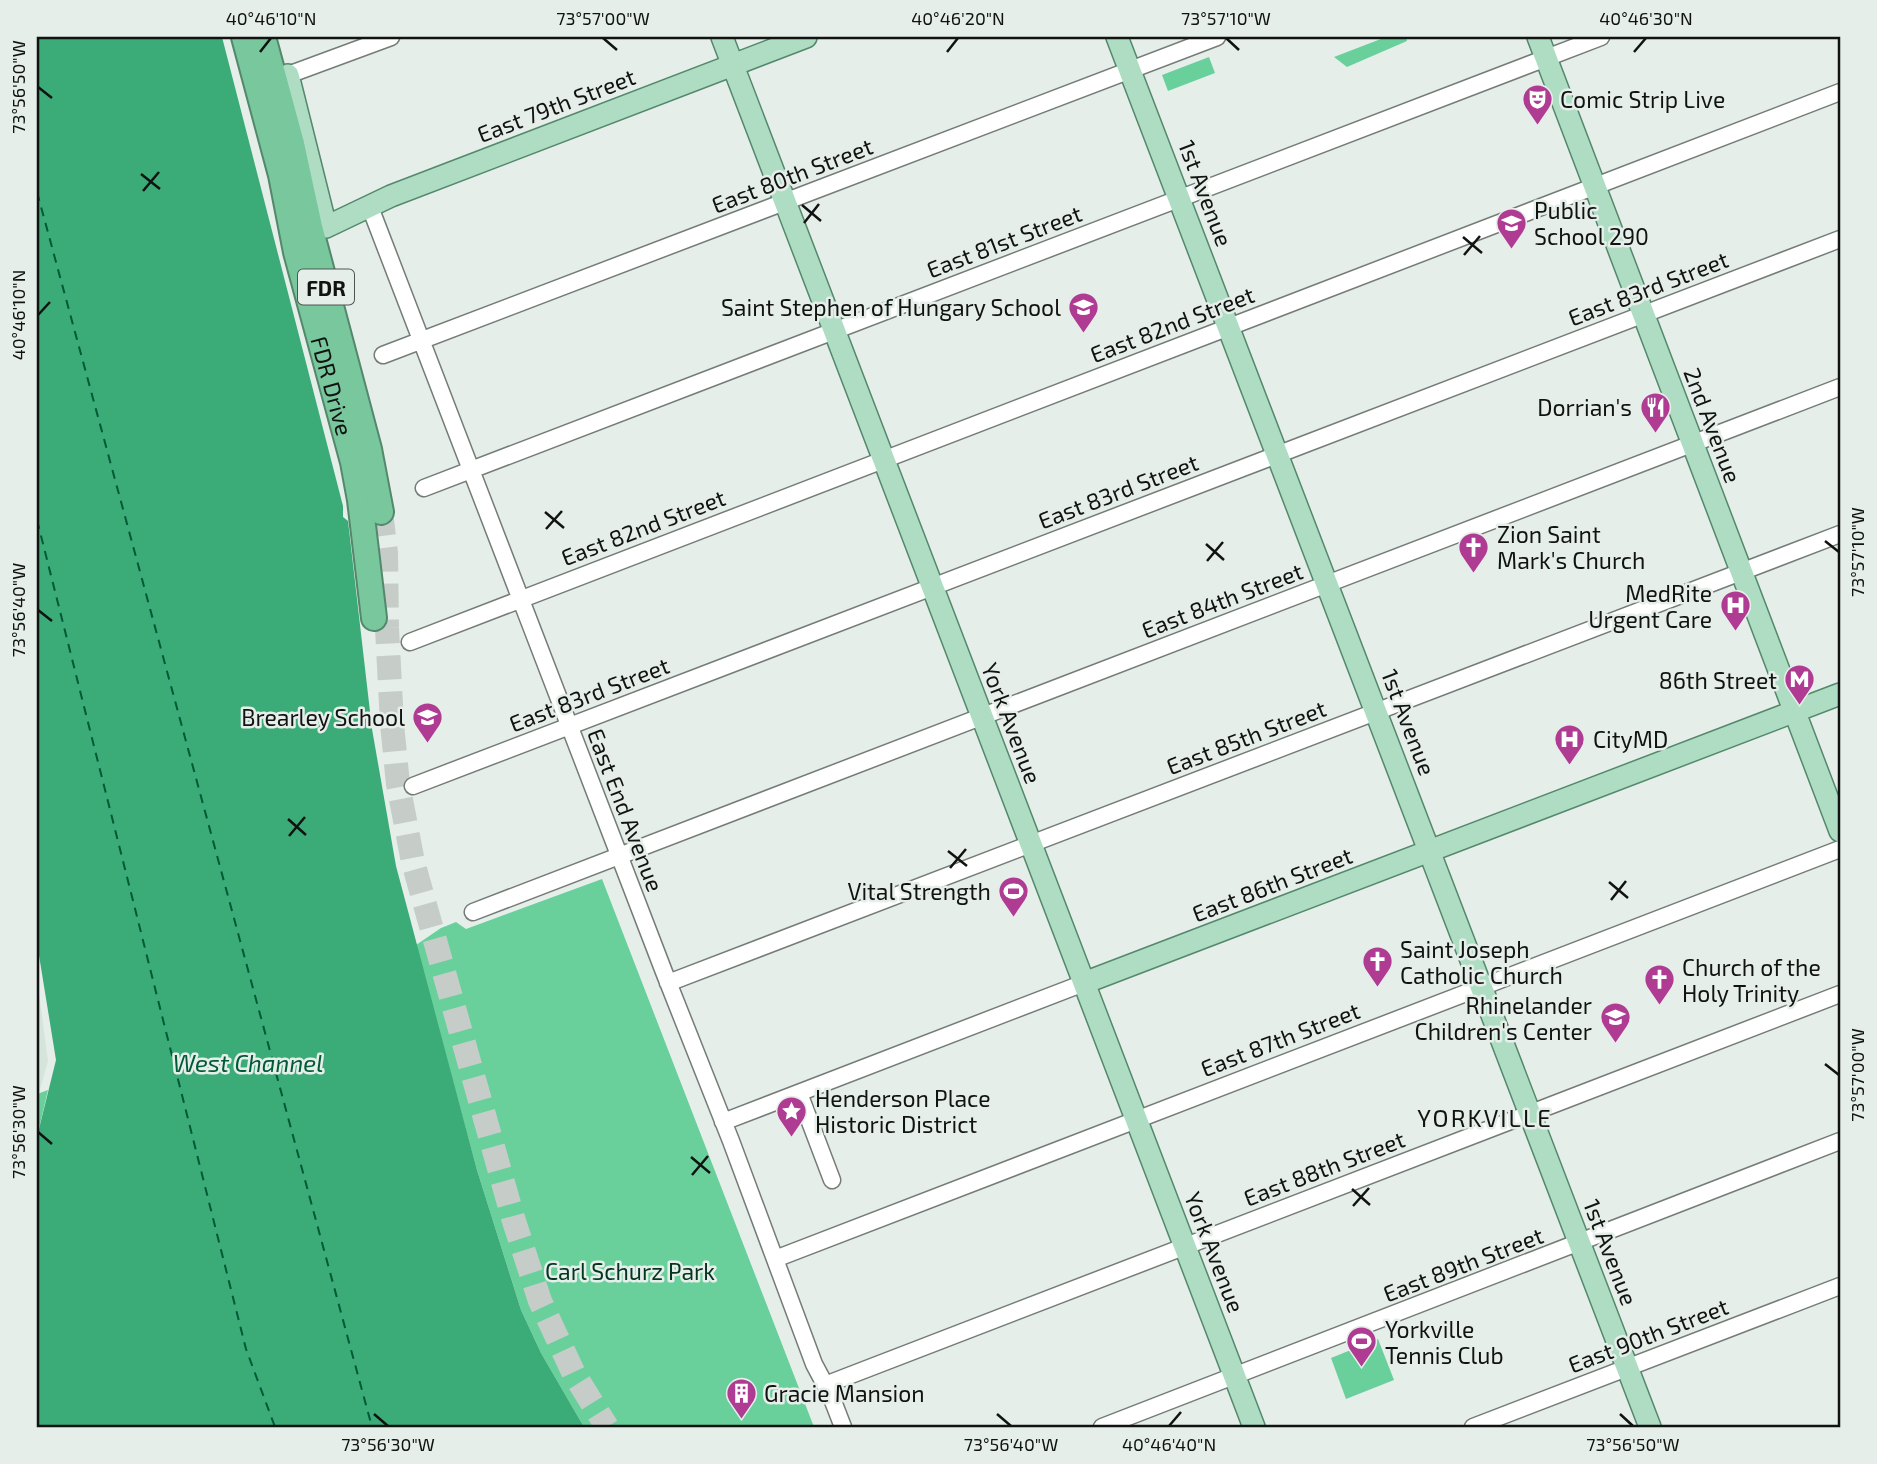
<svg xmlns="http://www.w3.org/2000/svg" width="1877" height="1464" font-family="'Exo 2',sans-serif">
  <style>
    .built { fill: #d6e5dc }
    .green { fill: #69d09c }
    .water { fill: #3bab78 }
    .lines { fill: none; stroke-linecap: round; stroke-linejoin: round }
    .ferry { stroke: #005a38; stroke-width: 2; stroke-dasharray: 9 7; stroke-linecap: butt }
    .highway-tunnel { stroke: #c6cdc9; stroke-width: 24; stroke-dasharray: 24 12; stroke-linecap: butt }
    .minor-casing { stroke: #757c77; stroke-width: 19 }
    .major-casing { stroke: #54886c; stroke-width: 24 }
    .highway-casing { stroke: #54886c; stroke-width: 28 }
    .minor { stroke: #fff; stroke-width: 16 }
    .major { stroke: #aeddc4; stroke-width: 21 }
    .highway { stroke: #78c79d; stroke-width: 24 }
    .ticks { fill: none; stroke: #111312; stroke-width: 2.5 }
    .labels { text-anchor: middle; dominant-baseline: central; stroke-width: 5; stroke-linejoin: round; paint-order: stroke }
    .shield { fill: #e6eee9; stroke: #515552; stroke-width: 2 }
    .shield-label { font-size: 21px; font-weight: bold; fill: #111312 }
    .poi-label { font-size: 23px; fill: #111312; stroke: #e6eee9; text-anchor: start }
    .street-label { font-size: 23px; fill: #111312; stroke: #e6eee9 }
    .park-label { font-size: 23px; fill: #043521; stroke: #e6eee9 }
    .water-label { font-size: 24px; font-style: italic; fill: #005a38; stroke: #e6eee9 }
    .neighbourhood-label { font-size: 24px; letter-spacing: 2px; fill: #111312; stroke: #e6eee9 }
    .neatline { fill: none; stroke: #111312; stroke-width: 2.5 }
    .ticks-label { font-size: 18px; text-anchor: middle; fill: #111312 }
  </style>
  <rect width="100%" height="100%" fill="#e6eee9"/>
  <!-- built -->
  <path class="built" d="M37,978l11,83 -9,32 -2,1z"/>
  <!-- green -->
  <path class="green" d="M1386,37h20l1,4 -60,26 -13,-10z
    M1209,57l6,16 -47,18 -6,-16z
    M602,879l212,548h-230l-43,-74 -20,-43 -44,-140 -61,-225 25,-17 15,-6 10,7z
    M48,1090l-11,47v-43z
    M1378,1339l16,41 -48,19 -15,-41z"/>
  <!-- water -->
  <path class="water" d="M37,37h185l121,469v11l5,4 24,208 24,137 81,304 44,140 20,43 43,74h-547v-290l19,-77 -19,-117z"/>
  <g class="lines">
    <!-- ferry -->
    <path class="ferry" d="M37,192l335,1235
      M37,520l209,829 29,78"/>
    <!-- highway-tunnel -->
    <path class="highway-tunnel" d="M381,512l5,41 1,75 5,96 6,60 15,78 100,356 27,83 34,73 33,53"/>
    <defs>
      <path id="minor" d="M288,75l103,-38
        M370,207l294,765 67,169 83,223 17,32 12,31
        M383,355l834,-318
        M424,488l1177,-451
        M410,642l1430,-550
        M413,786l1427,-547
        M473,912l1367,-525
        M668,983l1172,-449
        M799,1093l33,87
        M723,1122l361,-139
        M775,1259l1065,-410
        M825,1385l1015,-391
        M1102,1427l738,-286
        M1473,1427l367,-141"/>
      <path id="major" d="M722,37l532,1390
        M1117,37l533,1390
        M1538,37l302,794
        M288,75l38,152 65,-31 415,-159
        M1084,983l756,-289"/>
      <g id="highway">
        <path id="s1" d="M244,37l37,138 15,77 57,210 7,38 14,118"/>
        <path d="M263,37l29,107 18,83 59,222 12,63"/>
      </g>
    </defs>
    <!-- minor casing -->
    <use href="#minor" class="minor-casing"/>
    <!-- major casing -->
    <use href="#major" class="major-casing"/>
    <!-- highway casing -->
    <use href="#highway" class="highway-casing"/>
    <!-- minor -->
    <use href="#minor" class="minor"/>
    <!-- major -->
    <use href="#major" class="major"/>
    <!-- highway -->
    <use href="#highway" class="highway"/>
  </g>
  <!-- ticks -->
  <path class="ticks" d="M603,38l14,12M1226,38l13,12M260,52l11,-14M947,52l11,-14M1634,52l12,-14M38,87l14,11M141,174l19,15M143,191l16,-19M802,205l19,16M804,223l15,-19M1463,237l19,16M1464,255l16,-19M38,315l12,-13M545,512l19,16M546,529l16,-18M1825,541l14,11M1206,544l18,16M1207,561l16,-19M38,610l14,11M288,819l18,16M289,836l16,-19M948,851l19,15M950,868l16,-19M1609,882l19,16M1611,900l15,-19M1825,1064l14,11M38,1132l14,12M691,1157l19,16M692,1175l16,-19M1352,1189l18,16M1353,1206l16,-18M374,1414l14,12M997,1414l14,12M1620,1414l13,12M1169,1426l12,-14"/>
  <!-- icons -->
  <defs>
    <symbol id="theatre-pin" viewBox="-11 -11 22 30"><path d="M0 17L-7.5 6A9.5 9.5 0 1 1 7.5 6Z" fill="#b03b92" stroke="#e6eee9"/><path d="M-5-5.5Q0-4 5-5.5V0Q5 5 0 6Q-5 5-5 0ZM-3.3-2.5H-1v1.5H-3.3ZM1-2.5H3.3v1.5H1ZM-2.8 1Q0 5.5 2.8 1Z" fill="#fff"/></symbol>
    <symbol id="school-pin" viewBox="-11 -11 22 30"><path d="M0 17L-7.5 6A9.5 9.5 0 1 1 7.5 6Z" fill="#b03b92" stroke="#e6eee9"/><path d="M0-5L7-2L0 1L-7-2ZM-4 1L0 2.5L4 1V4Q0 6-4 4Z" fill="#fff"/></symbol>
    <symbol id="restaurant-pin" viewBox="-11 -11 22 30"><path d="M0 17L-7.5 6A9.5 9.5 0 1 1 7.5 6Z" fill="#b03b92" stroke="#e6eee9"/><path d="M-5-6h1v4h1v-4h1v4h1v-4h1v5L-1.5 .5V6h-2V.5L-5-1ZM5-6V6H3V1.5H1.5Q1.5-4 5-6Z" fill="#fff"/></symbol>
    <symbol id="church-pin" viewBox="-11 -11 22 30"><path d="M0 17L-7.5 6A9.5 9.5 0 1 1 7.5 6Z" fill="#b03b92" stroke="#e6eee9"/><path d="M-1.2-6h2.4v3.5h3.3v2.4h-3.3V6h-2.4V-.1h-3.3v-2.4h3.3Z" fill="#fff"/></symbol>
    <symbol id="hospital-pin" viewBox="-11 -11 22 30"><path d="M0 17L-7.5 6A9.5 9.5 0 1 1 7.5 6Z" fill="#b03b92" stroke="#e6eee9"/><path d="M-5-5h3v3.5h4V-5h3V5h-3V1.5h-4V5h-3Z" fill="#fff"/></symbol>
    <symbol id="metro-pin" viewBox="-11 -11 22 30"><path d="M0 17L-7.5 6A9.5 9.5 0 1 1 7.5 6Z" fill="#b03b92" stroke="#e6eee9"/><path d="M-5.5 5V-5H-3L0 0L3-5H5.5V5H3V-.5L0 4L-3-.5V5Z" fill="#fff"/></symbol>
    <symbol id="stadium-pin" viewBox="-11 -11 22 30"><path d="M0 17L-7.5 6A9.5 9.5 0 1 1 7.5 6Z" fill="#b03b92" stroke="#e6eee9"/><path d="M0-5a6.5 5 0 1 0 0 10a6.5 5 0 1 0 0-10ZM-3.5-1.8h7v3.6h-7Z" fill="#fff"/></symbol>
    <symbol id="sight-pin" viewBox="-11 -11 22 30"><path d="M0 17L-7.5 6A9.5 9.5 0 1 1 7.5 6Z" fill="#b03b92" stroke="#e6eee9"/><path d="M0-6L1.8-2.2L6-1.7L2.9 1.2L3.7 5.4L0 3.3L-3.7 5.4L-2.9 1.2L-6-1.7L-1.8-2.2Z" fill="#fff"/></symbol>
    <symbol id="building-pin" viewBox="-11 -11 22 30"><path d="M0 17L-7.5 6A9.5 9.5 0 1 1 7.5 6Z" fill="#b03b92" stroke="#e6eee9"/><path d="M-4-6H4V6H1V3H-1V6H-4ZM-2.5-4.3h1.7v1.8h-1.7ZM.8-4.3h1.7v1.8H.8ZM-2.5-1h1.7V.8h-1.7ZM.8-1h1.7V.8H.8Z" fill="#fff"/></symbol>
  </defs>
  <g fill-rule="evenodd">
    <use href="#theatre-pin" x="1520" y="82" width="35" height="47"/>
    <use href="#school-pin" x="1494" y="206" width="35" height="47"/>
    <use href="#school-pin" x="1066" y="290" width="35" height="47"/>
    <use href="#restaurant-pin" x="1638" y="390" width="35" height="47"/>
    <use href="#church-pin" x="1456" y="530" width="35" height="47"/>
    <use href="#hospital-pin" x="1718" y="588" width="35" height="47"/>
    <use href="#metro-pin" x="1782" y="662" width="35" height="47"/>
    <use href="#school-pin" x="410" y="700" width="35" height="47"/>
    <use href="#hospital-pin" x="1552" y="722" width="35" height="47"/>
    <use href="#stadium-pin" x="996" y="874" width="35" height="47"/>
    <use href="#church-pin" x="1360" y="944" width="35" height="47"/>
    <use href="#church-pin" x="1642" y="962" width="35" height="47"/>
    <use href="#school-pin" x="1598" y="1000" width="35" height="47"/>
    <use href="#sight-pin" x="774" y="1094" width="35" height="47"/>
    <use href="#stadium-pin" x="1344" y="1324" width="35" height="47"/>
    <use href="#building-pin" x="724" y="1376" width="35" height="47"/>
  </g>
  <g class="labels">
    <!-- shield labels -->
    <rect class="shield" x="298" y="269.5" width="56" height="35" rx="5"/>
    <g class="shield-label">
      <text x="326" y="287">FDR</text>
    </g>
    <!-- poi labels -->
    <g class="poi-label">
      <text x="1560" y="99">Comic Strip Live</text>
      <text x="1534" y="210">Public<tspan x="1534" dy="26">School 290</tspan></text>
      <text x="1061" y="307" text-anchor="end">Saint Stephen of Hungary School</text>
      <text x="1632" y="407" text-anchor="end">Dorrian's</text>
      <text x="1497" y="534">Zion Saint<tspan x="1497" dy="26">Mark's Church</tspan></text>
      <text x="1712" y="593" text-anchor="end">MedRite<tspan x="1712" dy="26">Urgent Care</tspan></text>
      <text x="1777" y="680" text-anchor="end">86th Street</text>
      <text x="405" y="717" text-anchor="end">Brearley School</text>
      <text x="1593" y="739">CityMD</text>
      <text x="991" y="891" text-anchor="end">Vital Strength</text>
      <text x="1400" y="949">Saint Joseph<tspan x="1400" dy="26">Catholic Church</tspan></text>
      <text x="1682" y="967">Church of the<tspan x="1682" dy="26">Holy Trinity</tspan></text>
      <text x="1592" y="1005" text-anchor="end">Rhinelander<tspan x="1592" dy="26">Children's Center</tspan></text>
      <text x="815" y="1098">Henderson Place<tspan x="815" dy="26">Historic District</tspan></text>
      <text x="1385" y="1329">Yorkville<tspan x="1385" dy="26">Tennis Club</tspan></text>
      <text x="764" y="1393">Gracie Mansion</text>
    </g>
    <!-- street labels -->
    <g class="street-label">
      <text transform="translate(556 105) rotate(-21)">East 79th Street</text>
      <text transform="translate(792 175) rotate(-21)">East 80th Street</text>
      <text transform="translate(1206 193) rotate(69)">1st Avenue</text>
      <text transform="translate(1004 241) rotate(-21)">East 81st Street</text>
      <text transform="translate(1648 288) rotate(-21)">East 83rd Street</text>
      <text transform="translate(1172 324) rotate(-21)">East 82nd Street</text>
      <text stroke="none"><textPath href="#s1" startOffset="360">FDR Drive</textPath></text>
      <text transform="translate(1713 425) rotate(69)">2nd Avenue</text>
      <text transform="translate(1118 491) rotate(-21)">East 83rd Street</text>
      <text transform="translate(643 527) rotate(-21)">East 82nd Street</text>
      <text transform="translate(1222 600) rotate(-21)">East 84th Street</text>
      <text transform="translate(589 694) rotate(-21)">East 83rd Street</text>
      <text transform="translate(1409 722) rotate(69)">1st Avenue</text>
      <text transform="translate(1012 723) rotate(69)">York Avenue</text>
      <text transform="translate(1246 737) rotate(-21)">East 85th Street</text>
      <text transform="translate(626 810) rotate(69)">East End Avenue</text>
      <text transform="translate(1272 884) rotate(-21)">East 86th Street</text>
      <text transform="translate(1280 1039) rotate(-21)">East 87th Street</text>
      <text transform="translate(1324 1168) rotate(-21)">East 88th Street</text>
      <text transform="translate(1215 1252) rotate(69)">York Avenue</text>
      <text transform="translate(1611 1252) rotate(69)">1st Avenue</text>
      <text transform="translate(1463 1264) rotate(-21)">East 89th Street</text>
      <text transform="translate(1648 1335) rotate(-21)">East 90th Street</text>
    </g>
    <!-- park labels -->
    <g class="park-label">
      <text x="630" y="1271">Carl Schurz Park</text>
    </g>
    <!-- water labels -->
    <g class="water-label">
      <text x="248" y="1062">West Channel</text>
    </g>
    <!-- neighbourhood labels -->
    <g class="neighbourhood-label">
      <text x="1485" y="1117">YORKVILLE</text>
    </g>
  </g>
  <!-- border -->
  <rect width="1877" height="1464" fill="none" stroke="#e6eee9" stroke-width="77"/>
  <rect x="38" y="38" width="1801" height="1388" class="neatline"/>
  <g class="ticks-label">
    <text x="271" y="25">40°46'10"N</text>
    <text x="603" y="25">73°57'00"W</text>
    <text x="958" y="25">40°46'20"N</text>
    <text x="1226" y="25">73°57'10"W</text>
    <text x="1646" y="25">40°46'30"N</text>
    <text transform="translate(19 87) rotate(-90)" y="6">73°56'50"W</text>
    <text transform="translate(19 315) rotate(-90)" y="6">40°46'10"N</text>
    <text transform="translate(1858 552) rotate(-90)" y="6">73°57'10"W</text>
    <text transform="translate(19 610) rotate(-90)" y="6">73°56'40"W</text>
    <text transform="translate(1858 1075) rotate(-90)" y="6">73°57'00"W</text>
    <text transform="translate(19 1132) rotate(-90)" y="6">73°56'30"W</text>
    <text x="388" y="1451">73°56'30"W</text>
    <text x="1011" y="1451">73°56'40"W</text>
    <text x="1169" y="1451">40°46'40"N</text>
    <text x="1633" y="1451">73°56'50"W</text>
  </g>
</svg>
